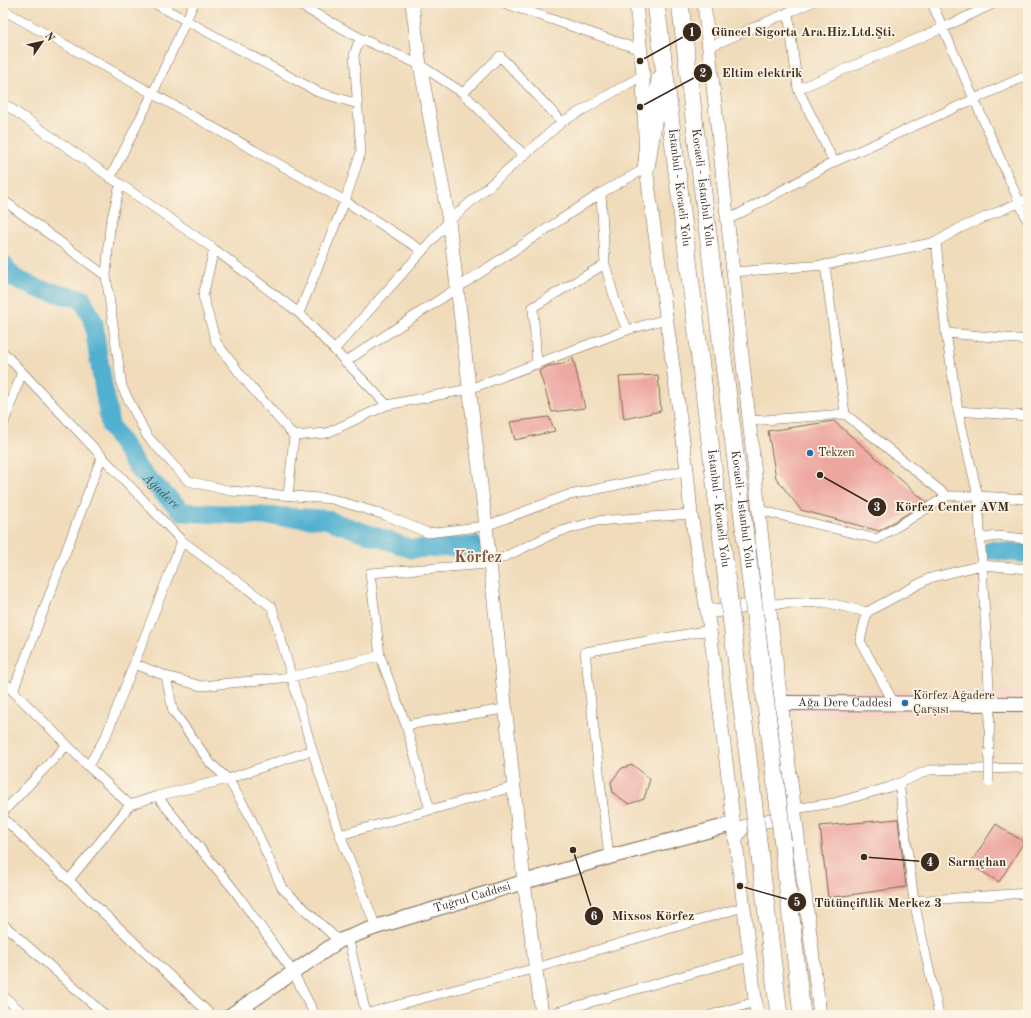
<svg xmlns="http://www.w3.org/2000/svg" width="1031" height="1018" font-family="'Old Standard TT',serif">
  <style>
    .built { fill: #f6d2c4 }
    .lines { fill: none; stroke-linecap: round; stroke-linejoin: round }
    .river { stroke: #51b0d0; stroke-width: 19 }
    .building { fill: #eda7a1 }
    .street-casing { stroke: #7a6855; stroke-width: 10 }
    .secondary-casing { stroke: #7a6855; stroke-width: 14 }
    .primary-casing { stroke: #7a6855; stroke-width: 16 }
    .highway-casing { stroke: #7a6855; stroke-width: 18 }
    .street { stroke: #fff; stroke-width: 9 }
    .secondary { stroke: #fff; stroke-width: 13 }
    .primary { stroke: #fff; stroke-width: 14 }
    .highway { stroke: #fff; stroke-width: 17 }
    .street-bridge-casing { stroke: #7a6855; stroke-width: 10; stroke-linecap: butt }
    .highway-bridge-casing { stroke: #7a6855; stroke-width: 18; stroke-linecap: butt }
    .street-bridge { stroke: #fff; stroke-width: 9 }
    .highway-bridge { stroke: #fff; stroke-width: 17 }
    .poi-dot { fill: #1f6fb2; stroke: #fcf5e5; stroke-width: 1.5 }
    .labels { text-anchor: middle; dominant-baseline: central; stroke-width: 3.5; stroke-linejoin: round; paint-order: stroke }
    .street-label { font-size: 12px; fill: #3b2a1e; stroke: #fcf5e5 }
    .poi-label { font-size: 12px; fill: #3b2a1e; stroke: #fcf5e5; text-anchor: start }
    .water-label { font-size: 13px; font-style: italic; fill: #43595c; stroke: #fcf5e5 }
    .district-label { font-size: 16px; font-weight: bold; fill: #79564c; stroke: #fcf5e5 }
    .leader { fill: none; stroke: #3b2a1e; stroke-width: 1.5 }
    .callout-dot { fill: #3b2a1e; stroke: #fcf5e5; stroke-width: 1.5 }
    .mark-label { font-size: 12px; text-anchor: middle; font-weight: bold; fill: #fff }
    .callout-label { font-size: 13px; text-anchor: middle; font-weight: bold; fill: #3b2a1e; stroke: #fcf5e5; stroke-width: 3.5; stroke-linejoin: round; paint-order: stroke }
  </style>
  <rect width="100%" height="100%" fill="#fcf5e5"/>
  <filter id="ink" filterUnits="userSpaceOnUse"><feTurbulence type="fractalNoise" baseFrequency=".025" numOctaves="2"/><feDisplacementMap in="SourceGraphic" scale="8" xChannelSelector="R" yChannelSelector="G"/><feConvolveMatrix kernelMatrix="1 2 1 2 8 2 1 2 1" color-interpolation-filters="sRGB"/></filter>
  <filter id="wash" filterUnits="userSpaceOnUse"><feTurbulence type="fractalNoise" baseFrequency=".012" numOctaves="4" result="noise"/><feDisplacementMap in="SourceGraphic" scale="16" xChannelSelector="R" yChannelSelector="G"/><feGaussianBlur stdDeviation="0.9" result="paint"/><feColorMatrix in="noise" values="0 0 0 0 0 0 0 0 0 0 0 0 0 0 0 0 0 1.4 0 .05"/><feComposite in="paint" operator="in"/></filter>
  <g filter="url(#wash)">
    <rect width="100%" height="100%" fill="#f0dbba"/>
    <!-- built -->
    <path class="built" d="M887,689h141v26l-245,1 -3,-25z"/>
    <g class="lines">
      <!-- river -->
      <g class="river">
        <path id="s1" d="M3,264l11,14 25,11 43,10 12,24 3,26 13,76 29,45 44,42 142,7 87,30 63,-3"/>
        <path d="M991,550l37,4"/>
      </g>
    </g>
    <g id="blocks">
      <!-- building -->
      <path class="building" d="M573,358l12,50 -33,4 -13,-41 9,-5 15,-2z
        M658,375l3,36 -37,8 -5,-42z
        M549,417l6,14 -40,9 -5,-18z
        M834,421l41,36 51,45 -47,29 -78,-21 -25,-32 -8,-47z
        M633,765l17,14 -6,20 -15,5 -16,-11 -2,-11 11,-14z
        M898,819l8,68 -78,11 -8,-72z
        M996,824l28,18 -25,40 -29,-18z"/>
    </g>
  </g>
  <g filter="url(#ink)">
    <use href="#blocks" fill-opacity="0" stroke="#7a6855" stroke-width="1"/>
    <g class="lines">
      <defs>
        <path id="street" d="M154,3l164,89 40,12
          M296,3l64,35 60,27 43,28 61,62
          M504,3l137,47
          M932,3l96,219
          M3,10l342,191 76,49
          M788,12l10,77 36,73
          M709,47l101,-44
          M798,89l145,-61 52,-25
          M463,93l37,-37 62,66
          M3,103l211,146 85,64 88,92 82,-16 158,-59 39,-11
          M110,178l43,-85 41,-90
          M120,185l-10,41 -4,50 16,111 25,49 41,45 43,10 101,8 53,16 43,18 58,-7 79,-30 122,-26
          M601,193l4,71 10,36 12,30
          M3,200l103,76
          M726,221l108,-59 194,-87
          M936,242l10,91 12,78 20,85 12,208 -1,42
          M214,249l-11,47 13,46 28,37 50,57 33,-3 60,-28
          M825,265l20,149
          M733,272l92,-7 111,-23 24,-14 68,-29
          M299,313l46,-112 16,-49 -7,-97 6,-17
          M946,333l82,7
          M335,349l114,-128 113,-99 81,-47
          M3,352l179,189 90,66 40,143 28,85 36,92
          M345,362l256,-169 45,-25
          M537,364l-4,-57 72,-43
          M958,411l70,5
          M750,421l95,-7 102,82h31l50,3
          M3,425l19,-53
          M288,496l6,-60
          M759,510l118,29 70,-43
          M981,539l15,-3 32,3
          M769,604l55,-2 43,10
          M135,664l31,12 35,10 90,-9 89,-21
          M166,676l7,35 38,53 17,15 21,35 33,74 57,53
          M3,681l85,85 42,39
          M13,691l89,-235
          M894,703l-34,-62 7,-29 63,-34 52,-13 46,4
          M504,709l-98,16 -26,-69 -10,-83 119,-9 66,-31 42,-12 94,-7
          M406,725l24,85
          M88,766l18,-30 76,-195
          M899,783l15,118
          M157,796l78,95 58,81 22,43
          M793,809l41,-6 56,-16 39,-17 99,-2
          M3,812l64,-67
          M3,818l208,197
          M340,835l173,-48
          M609,857l-24,-205 125,-22
          M69,880l61,-75 27,-9 71,-17 84,-29
          M3,924l102,91
          M348,937l18,77 24,-7
          M3,996l22,19
          M393,1015l-3,-8 146,-39 207,-61
          M546,1015l203,-58
          M711,1015l44,-13
          M939,1015l-25,-114 114,-8"/>
        <path id="secondary" d="M412,3l8,62 29,156 37,305 38,356 18,133
          M636,3l7,72 3,93 41,302 4,44 19,116 47,385
          M704,3l65,601 51,411
          M707,612l56,-8
          M735,840l6,-10 4,-4 39,-9 3,2"/>
        <g id="primary">
          <path id="s2" d="M781,703l247,1"/>
          <path id="s3" d="M231,1015l108,-74 37,-14 148,-45 85,-25 124,-33"/>
        </g>
        <g id="highway">
          <path id="s4" d="M656,3l36,289"/>
          <path id="s5" d="M680,3l35,289"/>
          <path d="M646,168l14,-89"/>
        </g>
      </defs>
      <!-- street casing -->
      <use href="#street" class="street-casing"/>
      <!-- secondary casing -->
      <use href="#secondary" class="secondary-casing"/>
      <!-- primary casing -->
      <use href="#primary" class="primary-casing"/>
      <!-- highway casing -->
      <use href="#highway" class="highway-casing"/>
      <!-- street -->
      <use href="#street" class="street"/>
      <!-- secondary -->
      <use href="#secondary" class="secondary"/>
      <!-- primary -->
      <use href="#primary" class="primary"/>
      <!-- highway -->
      <use href="#highway" class="highway"/>
      <defs>
        <path id="street-bridge" d="M989,753v29"/>
        <g id="highway-bridge">
          <path id="s6" d="M692,292l87,723"/>
          <path id="s7" d="M715,292l64,518 23,205"/>
        </g>
      </defs>
      <!-- street-bridge casing -->
      <use href="#street-bridge" class="street-bridge-casing"/>
      <!-- highway-bridge casing -->
      <use href="#highway-bridge" class="highway-bridge-casing"/>
      <!-- street-bridge -->
      <use href="#street-bridge" class="street-bridge"/>
      <!-- highway-bridge -->
      <use href="#highway-bridge" class="highway-bridge"/>
    </g>
  </g>
  <!-- markers -->
  <g class="poi-dot">
    <circle cx="810" cy="453" r="4"/>
    <circle cx="905" cy="703" r="4"/>
  </g>
  <g class="labels">
    <!-- street labels -->
    <g class="street-label">
      <text stroke="none"><textPath href="#s4" startOffset="186">İstanbul - Kocaeli Yolu</textPath></text>
      <text stroke="none"><textPath href="#s5" startOffset="186">Kocaeli - İstanbul Yolu</textPath></text>
      <text stroke="none"><textPath href="#s6" startOffset="218">İstanbul - Kocaeli Yolu</textPath></text>
      <text stroke="none"><textPath href="#s7" startOffset="219">Kocaeli - İstanbul Yolu</textPath></text>
      <text stroke="none"><textPath href="#s2" startOffset="64">Ağa Dere Caddesi</textPath></text>
      <text stroke="none"><textPath href="#s3" startOffset="271">Tuğrul Caddesi</textPath></text>
    </g>
    <!-- poi labels -->
    <g class="poi-label">
      <text x="818" y="453">Tekzen</text>
      <text x="913" y="696">Körfez Ağadere<tspan x="913" dy="14">Çarşısı</tspan></text>
    </g>
    <!-- water labels -->
    <g class="water-label">
      <text stroke="none"><textPath href="#s1" startOffset="304">Ağadere</textPath></text>
    </g>
    <!-- district labels -->
    <g class="district-label">
      <text x="478" y="558">Körfez</text>
    </g>
  </g>
  <!-- callouts -->
  <path class="leader" d="M640 61L692 32M640 107L703 73M820 475L877 507M864 857L930 862M740 886L797 902M573 850L594 916"/>
  <g class="callout-dot">
    <circle cx="640" cy="61" r="4"/>
    <circle cx="640" cy="107" r="4"/>
    <circle cx="820" cy="475" r="4"/>
    <circle cx="864" cy="857" r="4"/>
    <circle cx="740" cy="886" r="4"/>
    <circle cx="573" cy="850" r="4"/>
    <circle cx="692" cy="32" r="10"/>
    <circle cx="703" cy="73" r="10"/>
    <circle cx="877" cy="507" r="10"/>
    <circle cx="930" cy="862" r="10"/>
    <circle cx="797" cy="902" r="10"/>
    <circle cx="594" cy="916" r="10"/>
  </g>
  <g class="mark-label">
    <text x="692" y="36">1</text>
    <text x="703" y="77">2</text>
    <text x="877" y="511">3</text>
    <text x="930" y="866">4</text>
    <text x="797" y="906">5</text>
    <text x="594" y="920">6</text>
  </g>
  <g class="callout-label">
    <text x="803" y="36">Güncel Sigorta Ara.Hiz.Ltd.Şti.</text>
    <text x="762" y="77">Eltim elektrik</text>
    <text x="952" y="511">Körfez Center AVM</text>
    <text x="977" y="866">Sarnıçhan</text>
    <text x="878" y="907">Tütünçiftlik Merkez 3</text>
    <text x="653" y="920">Mixsos Körfez</text>
  </g>
  <!-- margin -->
  <rect width="1031" height="1018" fill="none" stroke="#fcf5e5" stroke-width="16"/>
  <!-- north arrow -->
  <g transform="translate(42 42) rotate(56)" stroke="#fcf5e5" stroke-width="3" paint-order="stroke">
  <path d="M0-3L7 15L0 10L-7 15Z" fill="#3b2a1e"/>
  <text y="-6" font-size="11" font-weight="bold" text-anchor="middle" fill="#3b2a1e">N</text>
  </g>
</svg>
